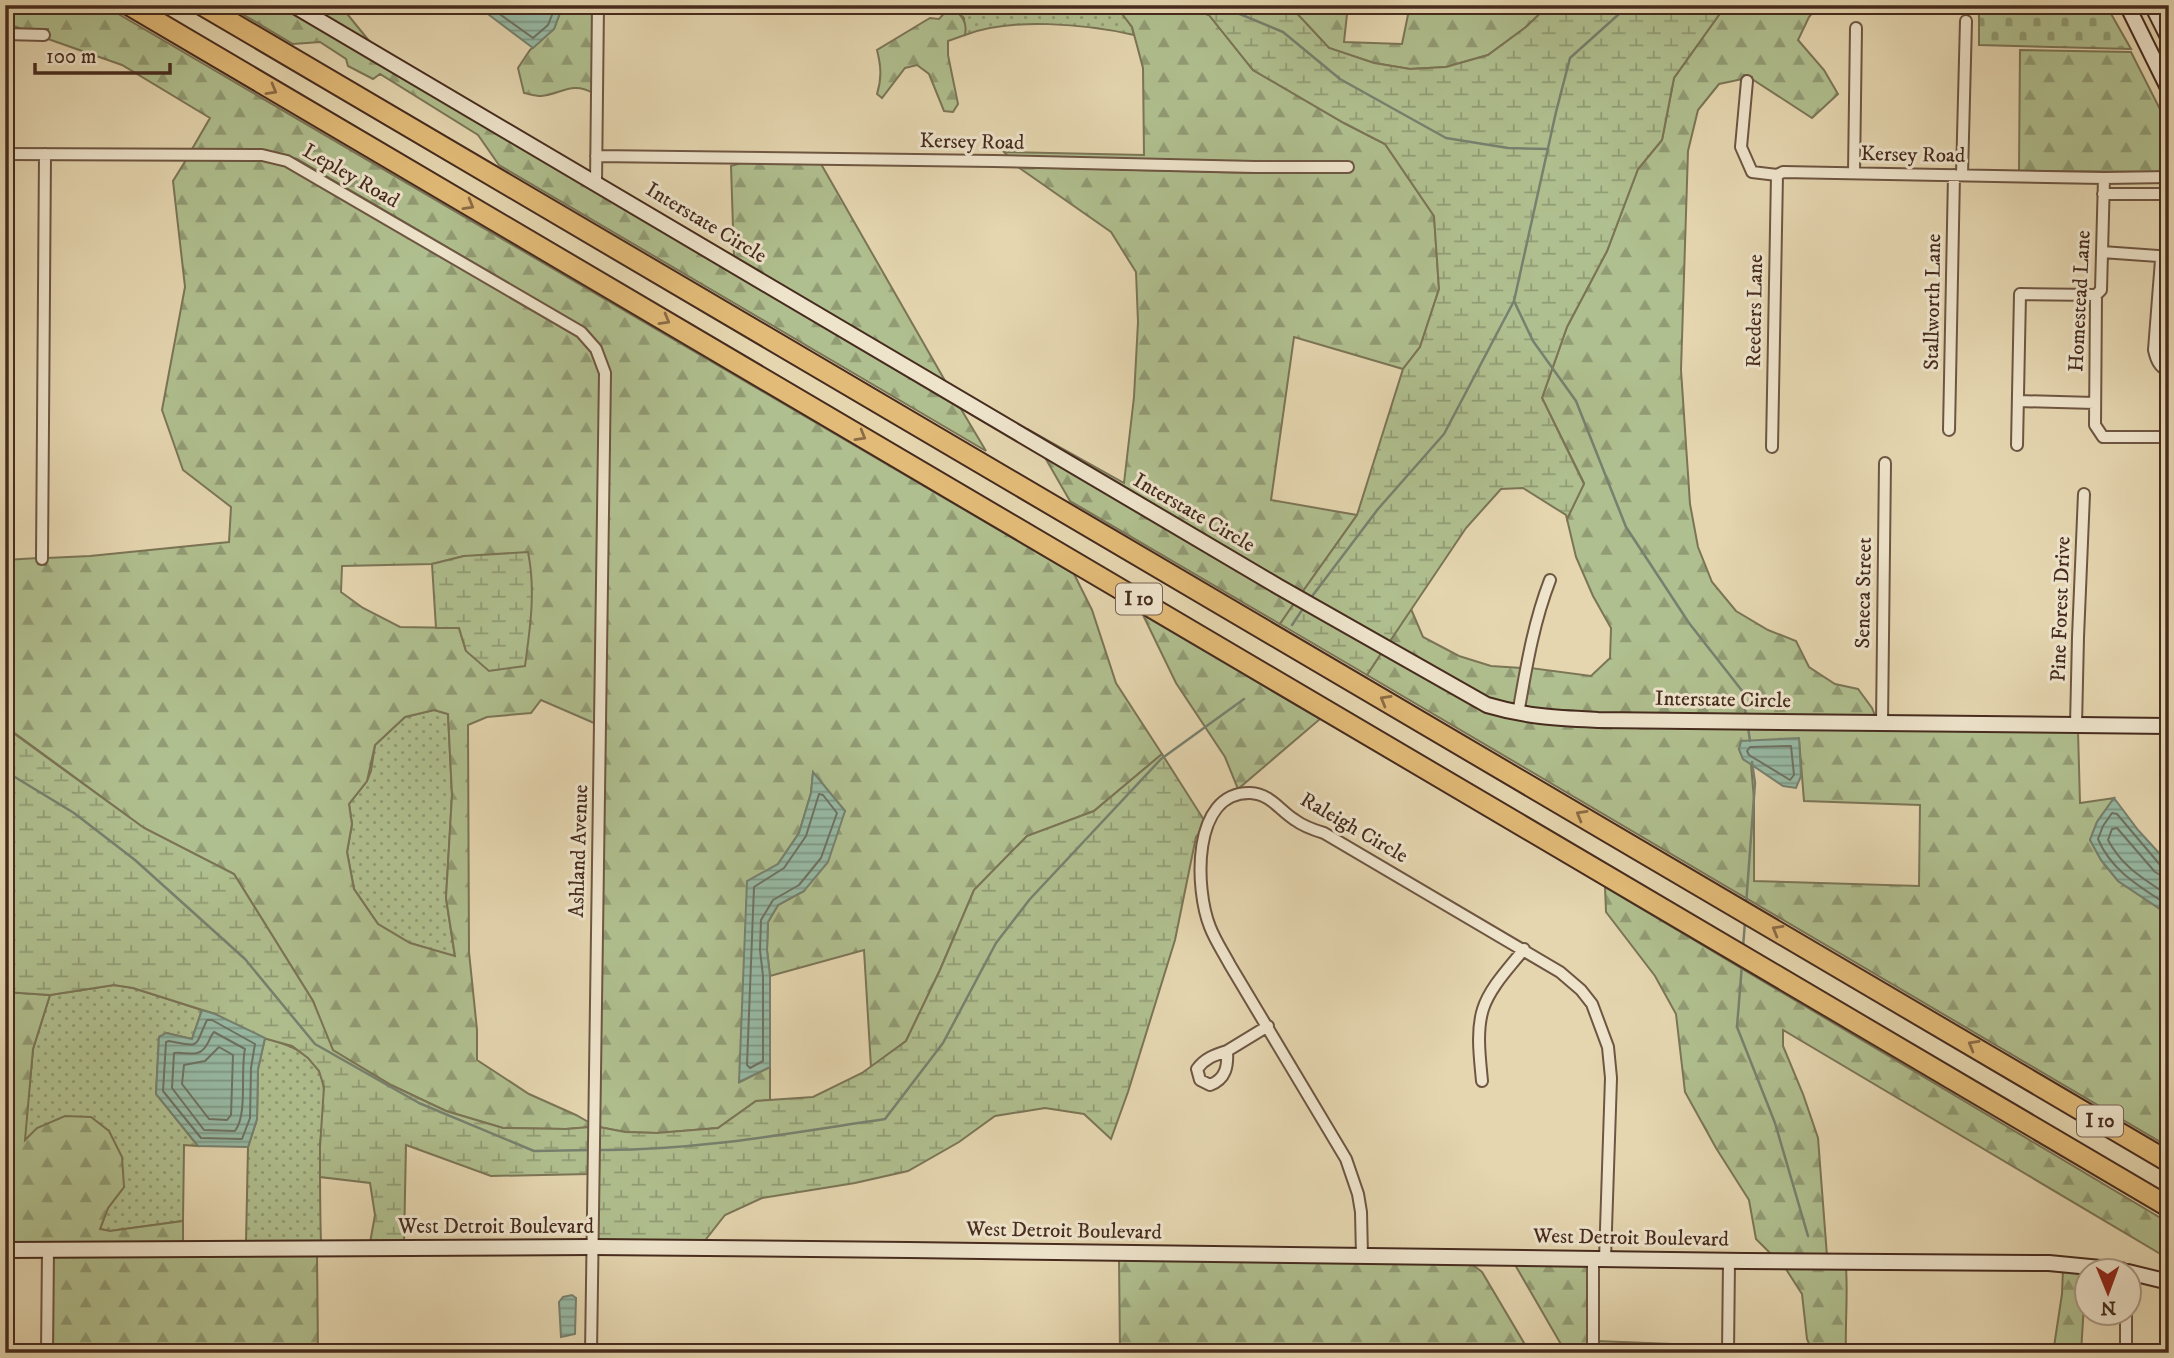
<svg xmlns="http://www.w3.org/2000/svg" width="2174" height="1358" font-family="'IM FELL DW Pica',serif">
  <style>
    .grass { fill: url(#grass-dots); stroke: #7b7556; stroke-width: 2 }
    .forest { fill: url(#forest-firs); stroke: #7b7556; stroke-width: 2; fill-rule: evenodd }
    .wetland { fill: url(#wetland-marsh); stroke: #7b7556; stroke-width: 2 }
    .cemetery { fill: url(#cemetery-stones); stroke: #7b7556; stroke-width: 2 }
    .water { fill: url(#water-rules); stroke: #77816f; stroke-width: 2 }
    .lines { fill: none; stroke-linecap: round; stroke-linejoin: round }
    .shore { stroke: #6e7262; stroke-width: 2 }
    .stream { stroke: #77816f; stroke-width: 2.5 }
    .street-casing { stroke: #6e5642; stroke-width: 14 }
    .secondary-casing { stroke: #462b1e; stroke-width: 18 }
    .highway-casing { stroke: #462b1e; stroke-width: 23 }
    .street { stroke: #eee4cc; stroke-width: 10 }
    .secondary { stroke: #eee4cc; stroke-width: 14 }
    .highway { stroke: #e2bb78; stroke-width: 19 }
    .oneway { stroke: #8c6c46 }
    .labels { text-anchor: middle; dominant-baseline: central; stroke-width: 6; stroke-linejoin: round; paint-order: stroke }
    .shield { fill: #eee4cc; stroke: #786252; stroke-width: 2 }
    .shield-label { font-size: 19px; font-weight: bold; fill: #462b1e }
    .street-label { font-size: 21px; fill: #462b1e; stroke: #eee4cc }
  </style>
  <defs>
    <pattern id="grass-dots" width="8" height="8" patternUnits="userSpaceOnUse" patternTransform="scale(1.75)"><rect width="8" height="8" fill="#b0bf8f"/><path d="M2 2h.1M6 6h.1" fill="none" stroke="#919b74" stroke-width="1.8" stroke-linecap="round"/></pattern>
    <pattern id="forest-firs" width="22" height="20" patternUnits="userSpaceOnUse" patternTransform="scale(1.75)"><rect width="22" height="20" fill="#b0bf8f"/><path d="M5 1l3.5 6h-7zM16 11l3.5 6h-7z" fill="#919b74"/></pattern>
    <pattern id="wetland-marsh" width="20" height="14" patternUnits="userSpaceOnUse" patternTransform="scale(1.75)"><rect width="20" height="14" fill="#b0bf8f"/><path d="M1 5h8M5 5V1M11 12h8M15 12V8" fill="none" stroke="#919b74"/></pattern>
    <pattern id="cemetery-stones" width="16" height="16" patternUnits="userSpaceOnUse" patternTransform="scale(1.75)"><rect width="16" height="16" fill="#b0bf8f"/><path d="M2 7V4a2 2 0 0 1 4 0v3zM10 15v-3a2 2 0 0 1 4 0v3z" fill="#919b74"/></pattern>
    <pattern id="water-rules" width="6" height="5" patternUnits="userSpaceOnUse" patternTransform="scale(1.75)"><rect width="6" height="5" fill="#97baa5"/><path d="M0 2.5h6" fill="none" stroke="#7d9786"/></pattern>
  </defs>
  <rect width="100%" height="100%" fill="#e5d6b0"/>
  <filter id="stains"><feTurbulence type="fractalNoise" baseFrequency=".00286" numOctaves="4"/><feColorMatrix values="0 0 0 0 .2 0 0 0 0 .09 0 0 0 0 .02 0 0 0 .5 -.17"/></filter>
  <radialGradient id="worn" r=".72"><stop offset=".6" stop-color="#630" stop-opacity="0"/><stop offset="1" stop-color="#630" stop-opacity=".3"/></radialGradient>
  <!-- grass -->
  <path class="grass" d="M1116,5l16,22 2,8c-48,-11 -123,-18 -169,0l-1,-17 -13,-12z
    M434,710l14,4 4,81 -6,103 9,59 -45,-14 -32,-19 -24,-35 -7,-37 5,-28 -3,-20 18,-23 4,-10 4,-26 30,-28z
    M114,985l19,3 69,22 -10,29 -25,-6 -8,4 -3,57 42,52 -14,-1 -1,76 -73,10 -10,-2 8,-21 16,-21 -100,-45 9,-93 17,-54z
    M265,1038c20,6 42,12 54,33 11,20 1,57 1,80 0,31 0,61 1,92h-75l2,-96 9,-28 1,-50z"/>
  <!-- forest -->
  <path class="forest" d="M5,5h98l971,569 18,36 24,73 46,71 -68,57 -67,25 -53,54 -34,80 -34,71 -35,26 -7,-117 -94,26 -3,-26 1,-28 10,-17 26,-14 41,-80 -32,-38 -2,20 -12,40 -21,31 -38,218 30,-15v33l-14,1 -38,27 -61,5 -32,-1 -26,-5 11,-753 -10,-28 -17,-19 -286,-168 -34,-9 -71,-1 18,-31 -88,-53 -74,-26v-10h-26l-17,-6z
    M227,5h56l675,399 28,47 -487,-286 -21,-30 -98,-61 -7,5 -25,-13 -2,-7 -26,-17 -27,2z
    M304,5h36l34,42z
    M563,5h31l-1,88c-21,-12 -32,1 -52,3 -5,0 -12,-2 -17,-3l-6,-25 12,-18 24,-21z
    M1179,5l30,10 44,55 91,53 41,21 49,72 5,73 -19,58 -17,22 -109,-32 -23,163 86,15 -56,79 -269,-158 -3,-6 95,53 10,-86 4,-75 -2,-50 -25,-40 -93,-65 237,6 97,-2v-9h-97l-247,-6 -4,-4 140,3 -1,-87 -11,-41 -16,-21z
    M1289,5h59l-4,37 58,2 8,-39h139l-23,22 -38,28 -42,12 -36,2 -36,-6 -45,-15z
    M1726,5h93l-10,12 -11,23 26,30 14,24 -26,24 -60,-39v-2l-8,-2 -1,4 -24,5 -21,26 -10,41 -7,219 9,134 8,43 14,35 24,29 32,19 28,11 13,26 26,17 23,5 14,19 4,10 -278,-3 -75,-5 8,-42 60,8 19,-18 1,-30 -18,-32 -17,-39 -9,-38 17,-36 -42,-85 25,-71 40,-76 31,-82 24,-29 12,-62z
    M951,6c9,9 17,14 14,29l-17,6v14l10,49 -5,8 -9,-1 -15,-37 -12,-9 -12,3 -23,30 -5,-4c5,-16 4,-28 0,-44l53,-32 9,1z
    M2020,50l111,2 38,75v45l-150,-1z
    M186,160h76l24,6 292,171 15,15 8,22 -6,444 -1,-95 -53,-23 -10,13 -44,4 -19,8 1,227 8,78v30l52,34 47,21 14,8v4l-24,2 -63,-1 -57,-17 -55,-26 -59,-35 -19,-49 -79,-127 -90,-46 -139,-102v-166l33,-2v6l8,1 1,-7 43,-2 139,-14 2,-35 -48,-37 -21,-60 23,-123 -12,-106zM464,556l2,95 -7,-23 -59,-1 -37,-19 -22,-16 1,-26 90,-2zM434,710l14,4 4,81 -6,103 9,58 -45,-13 -32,-19 -24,-35 -7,-37 5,-28 -3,-20 18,-23 8,-36 30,-28z
    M741,163l80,1 127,222 -214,-128 -3,-92z
    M1043,454l252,148 -15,22 -210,-123z
    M1411,609l12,28 36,19 32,10 30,2 -7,40 -26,-8 -100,-56z
    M1143,615l177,104 -82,70 -13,-32 -49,-74z
    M1382,652l130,66 9,2 557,11 2,72 34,-5 -17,24 -7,18 11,20 17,21 51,34v232l-802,-472zM1799,739l5,62 116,4 -1,81 -165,-5v-82l-3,-35 -8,-5 -4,-10z
    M1605,887l564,336v36l-386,-229v16l20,48 15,44 9,118h-54l-17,-17 -7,-39 -33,-52 -31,-56 -9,-78 -21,-38 -49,-64z
    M5,992l45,3 -17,54 -8,91 12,-12 28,-12 26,1 18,14 13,26 2,30 -16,21 -8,21 10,2 73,-10v23l-178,1z
    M317,1253l1,100h-267l2,-98z
    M1119,1258l350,4 13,10 48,81h-283l-16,-2v2h-111z
    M1514,1263l75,1 -1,89h-22z
    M1784,1266l62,1c2,29 -1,57 0,86h-33l-6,-14 -5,-45z
    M2063,1269l23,2 -5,82h-28l9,-59z
    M1597,1341l74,3v9h-74z"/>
  <!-- wetland -->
  <path class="wetland" d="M1179,5h110l40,43 45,15 36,6 36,-2 42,-12 38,-28 23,-22h177l-52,73 -12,62 -24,29 -31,82 -40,76 -25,71 42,86 -17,35 -1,-4 -43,-27 -22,1 -35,39 -78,116 -87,-50 56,-79 46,-146 17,-22 19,-58 -5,-73 -49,-72 -41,-21 -91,-53 -44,-55z
    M528,552c8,39 2,76 -3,114l-36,5 -23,-20 -7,-23h-23l-4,-64 32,-8z
    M1295,602l87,50 -15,23 -87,-51z
    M5,727l139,101 90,46 79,127 20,49 58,35 55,26 57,17 63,1 24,-2v47l-99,2 -85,-31 -2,98h-34l5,-28 -5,-32 -50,-6v-30l4,-60 -5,-16 -11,-13 -16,-12 -36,-10 -41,-22 -82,-26 -19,-3 -64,10 -45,-3z
    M1162,754l42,66 -5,13 -3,4 -21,103 -47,152 -17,47 -27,-25 -39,-6 -50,8 -36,26 -51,29 -53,12 -93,15 -37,17 -22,28 -106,-1 2,-115 26,5 32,1 61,-5 38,-27 57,-4 49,-24 44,-32 34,-71 34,-80 53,-54 67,-25z"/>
  <!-- cemetery -->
  <path class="cemetery" d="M1979,5h127l25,44 -152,-4z"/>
  <!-- water -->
  <path class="water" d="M476,5h87l-9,24 -21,19z
    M1799,738l2,38 -5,12 -13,-2 -40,-27 -4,-10 2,-8z
    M813,772l32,39 -17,51 -24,29 -26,14 -10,17 -1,28 3,26v91l-31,15 8,-201 31,-17 21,-31 12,-40z
    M2114,798l24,32 31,34v51l-51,-34 -17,-21 -11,-20 7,-18z
    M202,1010l13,4 50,24 -7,31 -1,50 -9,28 -50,-1 -42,-52 3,-57 7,-4 26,6z
    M572,1295l4,3 -1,36 -14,3 -2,-35 4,-5z"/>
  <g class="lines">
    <!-- shore -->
    <path class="shore" d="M487,5l46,33 15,-13 8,-20
      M1791,746l3,29 -4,5 -41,-25 -2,-4 3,-4z
      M819,794l4,1 14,18 -16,45 -22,27 -26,15 -12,20 -1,30 3,26v85l-13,7 -3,-3 7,-178 30,-19 22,-32z
      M2169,868l-8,-2 -44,-52 -5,-1 -9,13 -5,13c14,33 43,48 71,67
      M2169,877l-7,-1 -7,-4 -38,-44 -5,1 -4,11c15,28 36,39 61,56
      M207,1020h5l43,24 -4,24 -1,50 -8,21 -41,-1 -38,-47 3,-49 3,-1c33,7 25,6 38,-21z
      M214,1032l31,17c-5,22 3,65 -10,82l-31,-1 -32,-42 2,-35c11,-2 24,6 32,-7 4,-5 4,-10 8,-14z
      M219,1047l14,8 -2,60 -4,5 -18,-1 -27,-35 2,-19 21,-4z"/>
    <!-- stream -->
    <path class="stream" d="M1218,5l65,27 57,47 106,59 62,10 40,1
      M1514,301l19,40 43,60 50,126 63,96 54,69 3,25
      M1310,599l68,-90 66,-75 70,-133 42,-189 14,-54 59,-53
      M1292,625l12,-18
      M1748,727l2,14
      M5,771l69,42 61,47 110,99 70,85 104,59 115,48 58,-1
      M1746,905l9,-122 -3,-21
      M1743,947l2,-25
      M1742,964l-5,63 38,96 33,113
      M599,1150c96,1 191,-17 286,-31l58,-76 53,-100 34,-44 131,-140 83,-60"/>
    <defs>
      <path id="street" d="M5,34l39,1
        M1747,81l-6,66 11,25 25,3 6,-3 321,6 65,-1
        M5,154l257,1 25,6 294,171 15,17 9,24 -14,980
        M596,156l398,5 261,6h93
        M1854,173l2,-145
        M1962,175l4,-154
        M2104,178l-3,112 -5,5 -1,130 8,12h66
        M596,183l2,-178
        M2103,194h66
        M2102,252l56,4 3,4 -7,90c2,9 5,18 15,21
        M2018,401l77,2
        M1949,430l5,-255
        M2017,445l3,-151 76,1
        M1772,447l5,-272
        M42,559l3,-405
        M1518,714c8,-45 15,-90 32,-134
        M1882,723l3,-260
        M2076,725l2,-88 6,-143
        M1227,1051c1,15 -1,28 -17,34l-10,-5 -3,-11c8,-11 18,-14 30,-18z
        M1227,1051l41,-25
        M1482,1081c-2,-22 -6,-50 1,-72 7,-22 27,-42 41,-60
        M1362,1256l-1,-44 -3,-18 -12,-35 -116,-194c-7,-13 -15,-25 -20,-38 -15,-37 -19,-135 40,-134 21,1 29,17 45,27 8,6 19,10 29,13l236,139 21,18 11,14 16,43 3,31 -6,181
        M47,1353l1,-103
        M1593,1353v-94
        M1728,1353l1,-92
        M2126,1353v-41"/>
      <path id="secondary" d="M293,5l986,582 208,118c41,12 69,13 111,15l571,6
        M2127,5l42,85
        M2152,5l17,34
        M5,1250l588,-3 316,3 836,11 304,2 72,7
        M2128,1272l41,10"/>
      <path id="highway" d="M129,5l2040,1202
        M202,5l1967,1157"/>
    </defs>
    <!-- street casing -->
    <use href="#street" class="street-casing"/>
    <!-- secondary casing -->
    <use href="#secondary" class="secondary-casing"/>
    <!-- highway casing -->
    <use href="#highway" class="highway-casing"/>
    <!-- street -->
    <use href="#street" class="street"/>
    <!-- secondary -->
    <use href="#secondary" class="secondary"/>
    <!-- highway -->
    <use href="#highway" class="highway"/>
  </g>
  <!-- one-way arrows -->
  <defs><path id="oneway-chevron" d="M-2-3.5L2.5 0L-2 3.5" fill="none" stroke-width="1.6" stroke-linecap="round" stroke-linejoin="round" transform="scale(1.75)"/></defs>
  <g class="oneway">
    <use href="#oneway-chevron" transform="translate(272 90) rotate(30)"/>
    <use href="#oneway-chevron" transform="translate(469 205) rotate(30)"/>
    <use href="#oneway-chevron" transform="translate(665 320) rotate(30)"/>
    <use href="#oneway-chevron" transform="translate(861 436) rotate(30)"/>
    <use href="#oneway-chevron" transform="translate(1385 700) rotate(-150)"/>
    <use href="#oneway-chevron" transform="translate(1581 815) rotate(-150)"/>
    <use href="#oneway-chevron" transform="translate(1777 930) rotate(-150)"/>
    <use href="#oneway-chevron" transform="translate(1973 1045) rotate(-150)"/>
  </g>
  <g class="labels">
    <!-- shield labels -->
    <g class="shield">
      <rect x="1116" y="583.5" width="46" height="31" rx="5"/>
      <rect x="2077" y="1105.5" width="46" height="31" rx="5"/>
    </g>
    <g class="shield-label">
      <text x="1139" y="599">I 10</text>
      <text x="2100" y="1121">I 10</text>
    </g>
    <!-- street labels -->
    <g class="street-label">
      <text transform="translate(972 142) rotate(1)">Kersey Road</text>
      <text transform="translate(1913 155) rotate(1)">Kersey Road</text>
      <text transform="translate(351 176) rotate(30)">Lepley Road</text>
      <text transform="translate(706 223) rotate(31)">Interstate Circle</text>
      <text transform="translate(2080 301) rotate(-87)">Homestead Lane</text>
      <text transform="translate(1933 302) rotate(-89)">Stallworth Lane</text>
      <text transform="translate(1755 311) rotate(-89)">Reeders Lane</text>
      <text transform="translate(1194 513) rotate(30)">Interstate Circle</text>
      <text transform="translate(1864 593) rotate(-89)">Seneca Street</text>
      <text transform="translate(2061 609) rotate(-88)">Pine Forest Drive</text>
      <text transform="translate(1723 700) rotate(1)">Interstate Circle</text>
      <text transform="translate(1354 828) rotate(30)">Raleigh Circle</text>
      <text transform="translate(579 851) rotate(-88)">Ashland Avenue</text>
      <text x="496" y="1227">West Detroit Boulevard</text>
      <text transform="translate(1064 1231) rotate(1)">West Detroit Boulevard</text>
      <text transform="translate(1631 1238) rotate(1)">West Detroit Boulevard</text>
    </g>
  </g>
  <!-- margin -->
  <rect width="2174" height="1358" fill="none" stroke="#e5d6b0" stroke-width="28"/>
  <rect x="7" y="7" width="2160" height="1344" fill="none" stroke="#462b1e" stroke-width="3.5"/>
  <rect x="14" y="14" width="2146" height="1330" fill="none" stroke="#462b1e" stroke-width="2"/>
  <!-- north arrow -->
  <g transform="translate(2108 1292) rotate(179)"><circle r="33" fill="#eee4cc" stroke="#ab9a86" stroke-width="2"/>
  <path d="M0-5L12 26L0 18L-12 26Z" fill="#8f2418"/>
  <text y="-10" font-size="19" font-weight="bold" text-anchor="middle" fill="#462b1e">N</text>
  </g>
  <!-- scale -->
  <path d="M35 63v10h135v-10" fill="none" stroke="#462b1e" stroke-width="3.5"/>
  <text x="46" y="63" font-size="21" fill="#462b1e" stroke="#eee4cc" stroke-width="5" paint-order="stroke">100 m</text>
  <rect width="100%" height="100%" filter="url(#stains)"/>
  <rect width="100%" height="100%" fill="url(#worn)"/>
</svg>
